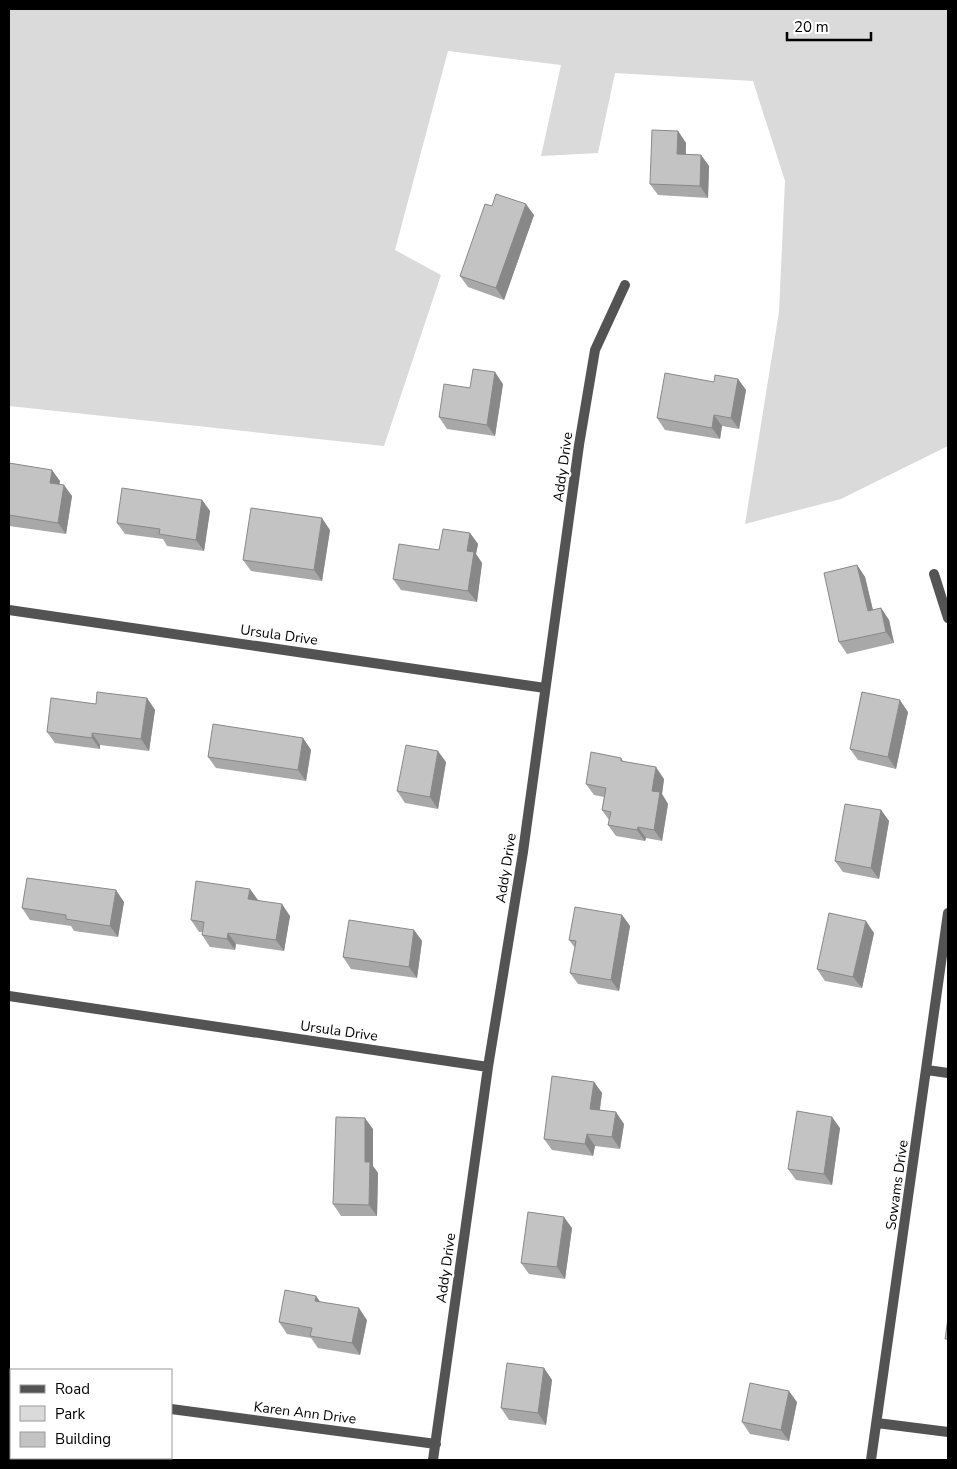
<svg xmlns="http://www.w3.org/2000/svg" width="957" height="1469" font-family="'Nunito Sans',sans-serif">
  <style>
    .green { fill: #dadada }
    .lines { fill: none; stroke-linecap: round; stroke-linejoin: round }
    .street { stroke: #535353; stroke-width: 10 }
    .wall { fill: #a8a8a8 }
    .shaded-wall { fill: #888 }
    .building { fill: #c3c3c3; stroke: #888 }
    .labels { text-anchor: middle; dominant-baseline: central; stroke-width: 4.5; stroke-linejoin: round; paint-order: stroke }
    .street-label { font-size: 14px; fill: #000; stroke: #fff }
  </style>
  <rect width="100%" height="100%" fill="#fff"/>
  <!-- green -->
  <path class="green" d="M9,9h939v437l-107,53 -96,25 34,-212 6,-131 -32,-100 -138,-8 -17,80 -57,3 20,-91 -113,-14 -53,199 46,25 -57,171 -375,-40z"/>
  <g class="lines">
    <!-- street -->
    <path class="street" d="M934,574l14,44
      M9,610l536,78
      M9,996l479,71
      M927,1070l21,3
      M9,1388h2
      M171,1409l265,35
      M877,1423l71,9
      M433,1460l55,-393 35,-215 56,-407 16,-95 30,-65
      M871,1460l77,-547"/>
  </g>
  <!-- wall -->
  <path class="wall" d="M678,131l8,12v11l15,1 8,11 -1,32 -50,-3 -8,-11z
    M492,206l42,9 -30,85 -36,-13 -8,-11z
    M738,379l8,11 -7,39 -17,-3 -2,13 -55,-9 -8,-12 57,-36z
    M503,384l-8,52 -48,-7 -8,-12 31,-29z
    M9,463l51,18 -1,3 13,12 -6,38 -57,-8z
    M202,500l8,11 -6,40 -37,-5 -4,-7 -38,-5 -8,-11z
    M330,530l-8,51 -71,-10 -8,-11z
    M470,533l8,11 -2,10 6,9 -5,39 -76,-12 -8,-11 46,-29z
    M857,565l8,12 8,33 8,-2 8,12 5,23 -47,11 -8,-12z
    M147,698l8,12 -6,41 -49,-6v4l-45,-6 -8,-11 49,-28z
    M908,712l-12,57 -38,-9 -8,-11z
    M303,738l8,12 -5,31 -90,-13 -8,-11z
    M621,758l3,4 40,17 -2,15 6,10 -6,37 -16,-3 -1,3 -29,-5 -8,-11 1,-5 -7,-10 2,-13 -10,-2 -8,-11z
    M446,762l-8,47 -33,-6 -8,-12z
    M881,810l8,11 -10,58 -36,-7 -8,-11z
    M258,900l32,16 -6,35 -48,-7 -1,6 -25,-3 -8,-12 1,-3h-4l-8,-12z
    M124,902l-6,35 -44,-6 -3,-5 -41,-6 -8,-12z
    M622,915l8,11 -11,65 -41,-7 -8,-11 5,-25 -6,-8z
    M414,930l8,11 -5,37 -66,-9 -8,-12z
    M874,933l-12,55 -37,-7 -8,-12z
    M594,1082l8,11 -2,17 24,14 -4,25 -25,-3 -2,10 -41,-6 -8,-11z
    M840,1128l-8,57 -36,-5 -8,-11z
    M373,1129v37l5,7 -1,43h-36l-8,-12z
    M572,1228l-7,51 -36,-5 -8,-11z
    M320,1302l47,18 -7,35 -42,-7 -7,-10 -24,-4 -8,-12z
    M544,1368l8,12 -6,45 -37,-5 -8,-12z
    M797,1402l-8,39 -39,-7 -8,-12z"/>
  <!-- shaded-wall -->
  <path class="shaded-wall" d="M678,131l8,12 -1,23 -8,-12z
    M701,155l8,11 -1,32 -8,-12z
    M526,204l8,11 -30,85 -8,-12z
    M495,372l8,12 -8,52 -8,-11z
    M738,379l8,11 -7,39 -8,-11z
    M714,415l8,11 -2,13 -8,-11z
    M52,470l8,11 -2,13 -8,-11z
    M64,485l8,11 -6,38 -8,-11z
    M202,500l8,11 -6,40 -8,-11z
    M322,518l8,12 -8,51 -8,-11z
    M470,533l8,11 -2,10 6,9 -5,39 -9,-11 -1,-40z
    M857,565l8,12 11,46 -8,-12z
    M881,608l8,12 5,23 -8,-11z
    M147,698l8,12 -6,41 -8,-12z
    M900,700l8,12 -12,57 -8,-12z
    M92,733l8,12v4l-8,-11z
    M303,738l8,12 -5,31 -8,-11z
    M438,751l8,11 -8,47 -8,-12z
    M656,767l8,12 -2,15 6,10 -6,37 -8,-11 -2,-39z
    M881,810l8,11 -10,58 -8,-11z
    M638,827l8,11 -1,3 -8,-11z
    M250,889l8,11 -2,11 -8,-12z
    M116,890l8,12 -6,35 -8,-11z
    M282,904l8,12 -6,35 -8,-11z
    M622,915l8,11 -11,65 -8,-11z
    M866,921l8,12 -12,55 -9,-11z
    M414,930l8,11 -5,37 -8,-11z
    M228,933l8,11 -1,6 -8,-11z
    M594,1082l8,11 -4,27 -8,-11z
    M616,1112l8,12 -4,25 -8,-12z
    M832,1117l8,11 -8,57 -8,-11z
    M365,1118l8,11v37l5,7 -1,43 -8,-11 -4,-43z
    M587,1134l8,12 -2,10 -8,-12z
    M564,1217l8,11 -7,51 -8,-12z
    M316,1296l8,11 -9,-6z
    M359,1308l8,12 -7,35 -8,-12z
    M544,1368l8,12 -6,45 -8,-12z
    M789,1391l8,11 -8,39 -8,-11z"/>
  <!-- building -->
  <path class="building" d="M652,130l26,1 -1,23 24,1 -1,31 -50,-2z
    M496,194l30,10 -30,84 -36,-12 25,-72 7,2z
    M473,369l22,3 -8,53 -48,-8 5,-33 26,4z
    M665,373l49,9 1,-7 23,4 -7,39 -17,-3 -2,13 -55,-10z
    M9,463l43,7 -2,13 14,2 -6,38 -49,-8z
    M122,488l80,12 -6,40 -37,-6 1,-5 -43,-6z
    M251,508l71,10 -8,52 -71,-10z
    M443,529l27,4 -3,18 7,1 -6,39 -75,-12 6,-35 40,6z
    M857,565l11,46 13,-3 5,24 -47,10 -15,-69z
    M97,692l50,6 -6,41 -49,-6v5l-45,-6 4,-34 45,6z
    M862,692l38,8 -12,57 -38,-8z
    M213,724l90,14 -5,32 -90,-13z
    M406,745l32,6 -8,46 -33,-6z
    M591,752l30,6v3l35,6 -4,24 8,1 -6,38 -16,-3 -1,3 -29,-5 3,-13 -9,-2 4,-22 -20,-4z
    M845,804l36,6 -10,58 -36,-7z
    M27,878l89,12 -6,36 -44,-7v-4l-44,-7z
    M196,881l54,8 -2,10 34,5 -6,36 -48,-7 -1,6 -25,-4 2,-13 -13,-2z
    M575,907l47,8 -11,65 -41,-7 6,-32 -7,-1z
    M829,913l37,8 -13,56 -36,-8z
    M349,920l65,10 -5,37 -66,-10z
    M552,1076l42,6 -4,27 26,3 -4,25 -25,-3 -2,10 -41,-5z
    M797,1111l35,6 -8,57 -36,-5z
    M336,1117l29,1v44h5l-1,43 -36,-1z
    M528,1212l36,5 -7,50 -36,-4z
    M285,1290l31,6 -1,5 44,7 -7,35 -42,-7 2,-8 -33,-6z
    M948,1318v21h-3z
    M507,1363l37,5 -6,45 -37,-5z
    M750,1383l39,8 -8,39 -39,-8z"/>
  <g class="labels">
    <!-- street labels -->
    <g class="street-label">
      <text transform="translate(563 467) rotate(-82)">Addy Drive</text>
      <text transform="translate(279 635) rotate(8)">Ursula Drive</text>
      <text transform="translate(506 868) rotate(-81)">Addy Drive</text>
      <text transform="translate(339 1031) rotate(8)">Ursula Drive</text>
      <text transform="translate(897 1185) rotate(-82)">Sowams Drive</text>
      <text transform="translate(446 1268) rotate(-82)">Addy Drive</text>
      <text transform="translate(305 1413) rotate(7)">Karen Ann Drive</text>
    </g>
  </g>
  <!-- border -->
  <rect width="957" height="1469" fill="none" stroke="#000000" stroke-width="20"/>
  <!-- legend -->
  <rect x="10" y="1369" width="162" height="90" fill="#ffffff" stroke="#999999"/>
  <rect x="20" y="1385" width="25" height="8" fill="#535353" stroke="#999999"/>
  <text x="55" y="1394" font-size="15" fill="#000000">Road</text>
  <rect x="20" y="1406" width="25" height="15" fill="#dadada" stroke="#999999"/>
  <text x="55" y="1419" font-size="15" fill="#000000">Park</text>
  <rect x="20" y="1432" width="25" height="15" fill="#c3c3c3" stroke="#999999"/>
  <text x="55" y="1444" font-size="15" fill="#000000">Building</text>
  <!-- scale -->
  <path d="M787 32v8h84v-8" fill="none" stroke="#000000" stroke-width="2.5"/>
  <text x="794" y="32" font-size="15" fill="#000000" stroke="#ffffff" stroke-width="4" paint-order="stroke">20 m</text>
</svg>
